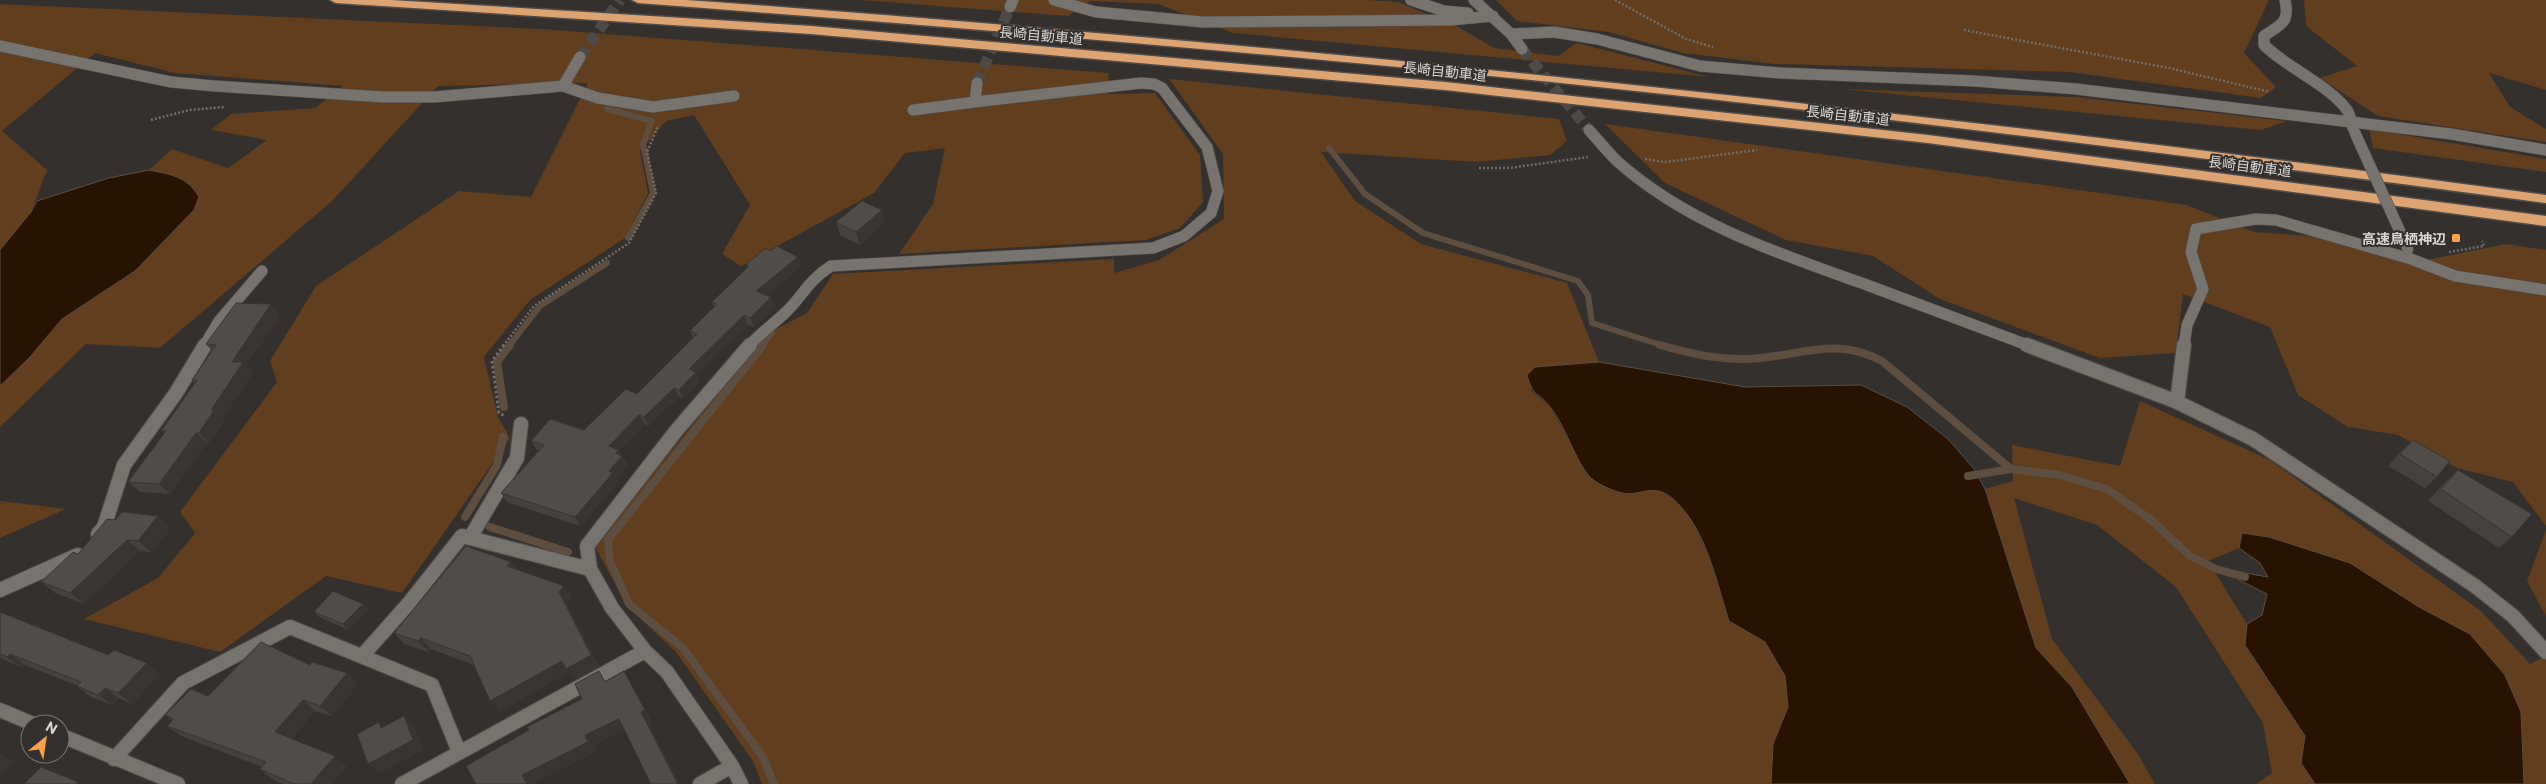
<svg xmlns="http://www.w3.org/2000/svg" width="2546" height="784" font-family="Commissioner,'Noto Sans JP',sans-serif">
  <style>
    .green { fill: #603e1e }
    .water { fill: #281300; stroke: #5d4e40 }
    .lines { fill: none; stroke-linecap: round; stroke-linejoin: round }
    .stream-far1 { stroke: #5d4e40; stroke-width: 6 }
    .stream { stroke: #5d4e40; stroke-width: 8 }
    .street-tunnel { stroke: #4d4946; stroke-width: 11; stroke-dasharray: 11 5.5; stroke-linecap: butt }
    .street-far1-casing { stroke: #504d4b; stroke-width: 12 }
    .street-casing { stroke: #504d4b; stroke-width: 16 }
    .highway-casing { stroke: #504d4b; stroke-width: 3 }
    .path-far1 { stroke: #706d6a; stroke-width: 2.5; stroke-dasharray: 2 2; stroke-linecap: butt }
    .path { stroke: #706d6a; stroke-width: 3; stroke-dasharray: 2.5 2.5; stroke-linecap: butt }
    .street-far1 { stroke: #77736f; stroke-width: 11 }
    .street { stroke: #77736f; stroke-width: 14 }
    .highway { fill: #dda472; fill-rule: evenodd }
    .street-bridge-casing { stroke: #504d4b; stroke-width: 12; stroke-linecap: butt }
    .street-bridge { stroke: #77736f; stroke-width: 11 }
    .wall { fill: #45413f }
    .shaded-wall { fill: #383533 }
    .building { fill: #504c49; stroke: #383533 }
    .poi-dot { fill: #f8a14a; stroke: #34302d; stroke-width: 2 }
    .labels { text-anchor: middle; dominant-baseline: central; stroke-width: 4; stroke-linejoin: round; paint-order: stroke }
    .street-label { font-size: 14px; fill: #d9d7d5; stroke: #34302d }
    .poi-label { font-size: 14px; font-weight: bold; fill: #d9d7d5; stroke: #34302d; text-anchor: end }
  </style>
  <rect width="100%" height="100%" fill="#34302d"/>
  <!-- green -->
  <path class="green" d="M861,0h506l31,2 60,25 36,21 64,8 19,-13 132,34 -476,-44 -75,-29 -68,-3 -22,15z
    M1496,0h773l-25,53 32,34 -15,11 -192,-26 -294,-8 -92,-11 -74,-21 -92,-11z
    M2304,0h242v90l-57,-17 21,34 36,22v13l-168,-26 -58,-38 37,-12 -51,-40z
    M0,4l542,25 567,44 -2,21 48,-1 45,62 3,47 -23,26 -34,12 -247,14 34,-50 12,-56 -40,5 -31,40 -133,73 -19,-12 28,-49 -56,-90 -28,6 -26,30 8,42 -23,45 -95,62 -46,57 14,60 12,21 -108,155 -76,-17 -106,76 -136,-33 74,-41 37,-45 -15,-21 97,-130 -7,-21 46,-75 143,-95 72,6 57,-114 -150,3 -106,115 -172,147 -74,-4 -86,83v-41l29,-28 33,-39 73,-48 41,-95 -27,-6 23,-21 56,19 39,-28 -56,-10 20,-16 84,-6 28,-22 -168,-13 -80,-20 -93,78 45,39 -16,42 -31,38z
    M1169,79l390,40 8,22 -17,14 -73,7 -156,-10 34,49 66,43 146,39 32,79 -64,5 -4,23 19,17 39,68 13,10 21,8 32,-4 16,8 19,19 20,44 19,61 36,21 20,34 3,31 -15,37 -2,40h-1009l-9,-23 -77,-109 -48,-45 -34,-62 173,-211 40,-21 26,-39 281,-15v14l45,-13 65,-41 -1,-65z
    M1842,89l233,8 212,24 -26,9z
    M1605,124l582,81 67,27 56,4 102,27 94,-19 40,6v276l-33,-44 -56,-14 -59,-33 -50,-8 -50,-32 -28,-68 -87,-33 -7,59 -76,5 -160,-59 -67,-43 -87,-16 -121,-57z
    M2369,129l177,30v13l-173,-24z
    M2140,401l130,59 211,151 49,53 16,-8v128h-22l-3,-72 -51,-78 -51,-26 -69,-45 -81,-26 -26,-4 -4,15 -31,13 39,63 -2,22 60,90 -4,27 15,21h-60l16,-11 -9,-50 -87,-136 -79,-62 -83,-27 38,141 86,115 17,30h-25l-58,-97 -36,-39 -51,-159 28,-8 -1,-36 108,21z
    M0,501l66,8 -66,29z
    M2546,530v86l-19,-35z"/>
  <!-- water -->
  <path class="water" d="M149,170c23,5 38,6 50,27l-5,13 -59,61 -73,48 -33,39 -29,28v-136l31,-38 6,-11 72,-23z
    M1599,362l146,25 116,-2 46,22 41,32 26,30 11,20 51,159 36,39 58,97h-359l2,-40 15,-37 -3,-31 -20,-34 -36,-21c-13,-40 -23,-94 -57,-123 -19,-16 -32,-1 -50,-5 -11,-3 -26,-9 -34,-18 -15,-20 -22,-47 -37,-67 -12,-16 -18,-10 -24,-33l8,-8z
    M2242,533l27,4 81,26 69,44 51,27 35,41 16,37 3,72h-209l-14,-21 4,-27 -60,-91 2,-21 15,-9 5,-21 -28,-14 -5,-9 34,6 -8,-14 -21,-15z"/>
  <g class="lines">
    <!-- stream-far1 -->
    <path class="stream-far1" d="M607,109l45,12 -9,23 10,49 -25,45
      M1329,148l36,46 58,39 155,48 10,14 4,28 72,23
      M509,346l31,-40 67,-43
      M762,346l10,-13"/>
    <!-- stream -->
    <path class="stream" d="M763,345l-155,195 2,21 19,43 54,44 80,109 11,27
      M1660,345c27,8 55,14 83,14 52,0 89,-25 139,2l129,108 48,6 48,14 43,30 40,37 26,13 29,8
      M504,407l-7,-45 13,-17
      M1968,476l43,-7
      M465,517l32,-52 6,-28
      M490,527l78,25"/>
    <!-- street-tunnel -->
    <path class="street-tunnel" d="M1522,49l67,81
      M580,57l40,-57
      M977,83l33,-76"/>
    <defs>
      <path id="street-far1" d="M1054,0l42,12 107,10 248,-2 42,-4
        M1411,0l33,11 24,2
        M1474,0l37,34 11,15
        M2285,0c5,23 -4,24 -21,36v9c23,23 65,40 83,65 3,4 4,12 6,18
        M1010,7l3,-7
        M1511,34l43,-2 43,7 103,27 81,7 194,8 101,8 375,45 95,16
        M0,46l171,36 44,4 168,11h51l129,-11 17,-29
        M563,86l35,12 55,9 81,-11
        M913,110l62,-8
        M1589,130c9,10 18,21 28,31 70,63 163,93 250,124 54,20 109,41 163,61
        M204,346l15,-25 43,-50
        M749,346c11,-13 26,-23 38,-35 17,-17 22,-31 44,-45l322,-18 31,-12 27,-23 7,-22 -11,-44 -45,-59 -8,-4 -13,-1 -166,19 2,-19
        M2184,346l3,-21 16,-36 -12,-37 5,-23 60,-10 20,1 135,39 44,17 91,14"/>
      <path id="street" d="M2027,345l148,56 78,38 222,147 38,30 33,36
        M2177,402l7,-57
        M98,534l6,-7 20,-62 52,-72 29,-48
        M470,538l47,-80 4,-34
        M0,590l78,-35
        M362,656l47,-53 53,-67 128,33
        M0,710l33,14
        M60,735l118,49
        M114,759l69,-76 107,-56 142,58 27,67
        M402,784l243,-133
        M700,784l32,-18
        M741,784l-9,-18 -65,-94 -22,-21 -33,-43 -22,-39 -3,-23 89,-115 74,-86"/>
      <path id="highway" d="M330,0h61l420,26 634,56 483,53 618,81v10l-618,-83 -483,-53 -634,-56 -475,-31z
        M632,0h54c622,45 1242,112 1860,195v8c-319,-42 -637,-83 -957,-117 -317,-33 -634,-59 -951,-83z"/>
    </defs>
    <!-- street-far1 casing -->
    <use href="#street-far1" class="street-far1-casing"/>
    <!-- street casing -->
    <use href="#street" class="street-casing"/>
    <!-- highway casing -->
    <use href="#highway" class="highway-casing"/>
    <!-- path-far1 -->
    <path class="path-far1" d="M1615,0l71,39 27,8
      M1964,30l205,38 101,24
      M151,120l39,-10 34,-3
      M1645,159l20,3 92,-12
      M1479,168h30l79,-11
      M2449,252l35,-6 -2,-5
      M503,346l31,-40 95,-63 27,-50 -9,-41 11,-26"/>
    <!-- path -->
    <path class="path" d="M504,345l-12,16 7,52 6,3"/>
    <!-- street-far1 -->
    <use href="#street-far1" class="street-far1"/>
    <!-- street -->
    <use href="#street" class="street"/>
    <!-- highway -->
    <use href="#highway" class="highway"/>
    <defs>
      <path id="street-bridge" d="M2355,133l53,116"/>
    </defs>
    <!-- street-bridge casing -->
    <use href="#street-bridge" class="street-bridge-casing"/>
    <!-- street-bridge -->
    <use href="#street-bridge" class="street-bridge"/>
  </g>
  <!-- wall -->
  <path class="wall" d="M836,222h49l-25,23 -20,-10z
    M770,251l28,6 4,9 -36,30 5,1 4,10 -21,20 -6,-2 -51,50 3,6 -17,18 -4,-2 -30,29 -4,-2 -26,26 9,15 -12,13 2,4 -38,44 -73,-24 -6,-9 38,-43h-2l-6,-9 53,-11 53,-36 56,-56 -3,-7 24,-24 -2,-5 35,-34 -1,-4z
    M271,304l9,12 -34,49 7,8 -31,46 2,2 -15,22h-2l-37,51 -30,-2 -12,-10 36,-48 -3,-3 34,-48 -3,-3 20,-29 -6,-7z
    M2413,440l24,37 -12,11 -37,-22 13,-15z
    M2458,470l54,67 -13,11 -71,-47 17,-19z
    M158,516l13,12 -20,24 -11,-1 -56,53 -29,-11 -14,-11 37,-28 37,-34z
    M511,562l6,8 47,16 8,11 -5,6 32,63 -24,13 -6,-7 -70,40 -25,-47 -43,-16 -3,3 -24,-8 -10,-11z
    M363,604l5,6 -19,20 -30,-13 -5,-5z
    M0,612l108,43 53,19 -29,30 -13,-6 -7,7 -21,-8 -14,-11h1l-53,-21 -3,3 -22,-10z
    M310,665l37,8 11,11 -26,32 -17,-5 -24,28 56,27 -15,18h-49l-11,-5 -12,-10 2,-2 -81,-31 -14,-10 6,-5 -8,-6 43,-19z"/>
  <!-- shaded-wall -->
  <path class="shaded-wall" d="M882,210l3,12 -25,23 -4,-13z
    M798,257l4,9 -42,35 -4,-10z
    M771,297l4,10 -21,20 -4,-9z
    M271,304l9,12 -34,49 7,8 -31,46 2,2 -15,22 -10,-10 12,-23 21,-48z
    M744,315l4,10 -51,50 3,6 -17,18 -4,-9 10,-21z
    M674,388l5,9 -30,29 -5,-9z
    M639,415l6,9 -31,31 -5,-9z
    M196,433l11,10 -37,51 -11,-10z
    M619,450l9,15 -12,13 2,4 -38,44 -5,-9 34,-46 7,-18z
    M158,516l13,12 -20,24 -13,-11z
    M127,540l13,11 -56,53 -14,-11z
    M511,562l9,11 -13,-7z
    M564,586l8,11 -5,6 32,63 -24,13 -6,-7 -70,40 -9,-11 72,-40 -3,-69z
    M363,604l5,6 -19,20 -6,-6z
    M421,638l10,11 -3,3 -10,-11z
    M10,654l15,11 -3,3 -15,-11z
    M147,663l14,11 -29,30 -14,-11z
    M624,671l7,11 21,39 -3,2 31,61h-2l-37,-72z
    M347,673l11,11 -26,32 -12,-10z
    M105,688l14,10 -7,7 -14,-10z
    M303,700l12,11 -28,32 -12,-11z
    M404,716l10,10 10,24 -45,24 -11,-10z
    M619,719l8,10 -33,16 3,7 -63,32h-7l-5,-9 63,-40z
    M0,753l14,9 -14,14z
    M335,756l12,10 -15,18h-21z"/>
  <!-- building -->
  <path class="building" d="M862,201l20,9 -26,22 -20,-10z
    M777,246l21,11 -42,34 15,6 -21,21 -6,-3 -55,54 7,3 -17,18 -5,-2 -30,29 -5,-2 -30,31 10,4 -3,3 6,3 -13,15 4,2 -38,44 -74,-24 43,-48 -13,-4 19,-22 34,11 42,-41 11,5 60,-60 -7,-3 27,-27 -5,-2 37,-36 -3,-2 20,-16 4,3z
    M236,303l35,1 -39,58h11l-32,48h3l-15,23h-3l-37,51 -31,-2 38,-51h-5l36,-51h-5l24,-35 -10,-1z
    M2413,440l37,21 -13,16 -37,-23z
    M2458,470l74,44 -20,23 -71,-48z
    M122,512l36,4 -20,25 -11,-1 -57,53 -29,-11 32,-30 5,2 29,-35 8,1z
    M466,546l45,16 -4,4 57,20 -5,6 32,63 -25,14 -4,-8 -72,40 -20,-45 -49,-18 -3,3 -24,-8z
    M333,591l30,13 -20,20 -29,-12z
    M0,612l108,43 6,-5 33,13 -29,30 -13,-5 -7,7 -21,-9 4,-4 -71,-28 -3,3 -7,-3z
    M261,642l49,23 2,-3 35,11 -27,33 -17,-6 -28,32 60,24 -24,28h-17l-34,-15 6,-7 -99,-36 7,-7 -9,-4 26,-26 17,7z
    M599,671l6,11 19,-11 21,39 -4,2 37,72h-27l-32,-65 -34,16 3,7 -66,33 5,9h-51l-10,-18 63,-36 -2,-3 55,-28 -7,-15z
    M404,716l9,24 -45,24 -11,-30 22,-12 2,6z
    M41,767l37,15 -2,2h-52z"/>
  <!-- markers -->
  <rect class="poi-dot" x="2451" y="233" width="10" height="10" rx="2.5"/>
  <g class="labels">
    <!-- street labels -->
    <g class="street-label">
      <text transform="translate(1041 35) rotate(5)">長崎自動車道</text>
      <text transform="translate(1445 71) rotate(6)">長崎自動車道</text>
      <text transform="translate(1848 115) rotate(6)">長崎自動車道</text>
      <text transform="translate(2250 166) rotate(7)">長崎自動車道</text>
    </g>
    <!-- poi labels -->
    <g class="poi-label">
      <text x="2446" y="238">高速鳥栖神辺</text>
    </g>
  </g>
  <!-- north arrow -->
  <g transform="translate(45 739) rotate(30)"><circle r="24" fill="#34302d" stroke="#767370"/>
  <path d="M0-4L9 19L0 12L-9 19Z" fill="#f8a14a"/>
  <text y="-8" font-size="14" font-weight="bold" text-anchor="middle" fill="#d9d7d5">N</text>
  </g>
</svg>
